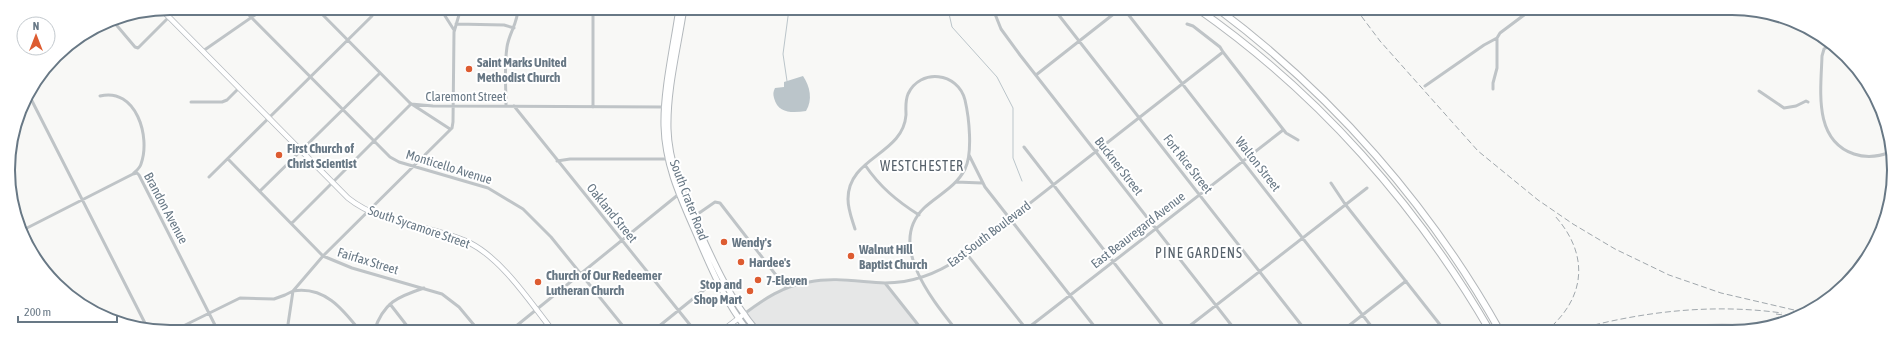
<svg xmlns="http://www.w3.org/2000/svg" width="1902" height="340" font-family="'Asap Condensed',sans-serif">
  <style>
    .built { fill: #e6e7e7 }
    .water { fill: #bbc5ca }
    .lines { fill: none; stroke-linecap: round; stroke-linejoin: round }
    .stream { stroke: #bbc5ca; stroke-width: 1 }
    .secondary-casing { stroke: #b4b9be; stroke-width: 6 }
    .primary-casing { stroke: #b3b8bc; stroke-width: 7 }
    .highway-casing { stroke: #b3b7ba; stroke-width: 8 }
    .street { stroke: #bfc4c7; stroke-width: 3 }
    .secondary { stroke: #fff; stroke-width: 4.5 }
    .primary { stroke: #fff; stroke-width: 5 }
    .highway { stroke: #fff; stroke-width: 6 }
    .rail { stroke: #a1a8ad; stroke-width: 1; stroke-dasharray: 6 3; stroke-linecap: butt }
    .poi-dot { fill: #dd5c31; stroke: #fff; stroke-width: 1.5 }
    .labels { text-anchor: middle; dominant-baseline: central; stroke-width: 4; stroke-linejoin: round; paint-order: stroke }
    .poi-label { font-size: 13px; font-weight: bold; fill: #687885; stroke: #fff; text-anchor: start }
    .street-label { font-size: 13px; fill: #687885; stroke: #fff }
    .neighbourhood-label { font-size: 14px; letter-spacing: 1px; fill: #56616b; stroke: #fff }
    .rim { fill: none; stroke: #687885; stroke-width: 2 }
  </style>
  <rect width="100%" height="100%" fill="#f8f8f6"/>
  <!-- built -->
  <path class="built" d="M816,281l69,2 39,48h-166l-14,-17 35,-23z
    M1722,323l47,2 -26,7h-108l39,-6z"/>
  <!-- water -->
  <path class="water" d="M803,76c7,10 10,24 3,35 -13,2 -28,3 -32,-13 -1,-4 -1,-6 1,-10l9,-1v-5z"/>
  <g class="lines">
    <!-- stream -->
    <path class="stream" d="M948,9l4,18 45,50 16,31v50l9,23
      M787,81l-4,-27 6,-45"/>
    <defs>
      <path id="secondary" d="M162,10l186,188c35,28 82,26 122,45 33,17 60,59 83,88
        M722,331l22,-17"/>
      <path id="primary" d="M679,8c-5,36 -16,82 -15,118 1,41 18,75 34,112 14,33 28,65 50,93
        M684,8c-6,40 -17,81 -16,121 1,35 15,65 29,96 17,38 33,74 60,106"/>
      <path id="highway" d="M1198,9c120,84 219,196 292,322
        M1218,9c115,86 212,197 282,322"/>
    </defs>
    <!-- secondary casing -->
    <use href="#secondary" class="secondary-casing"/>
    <!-- primary casing -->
    <use href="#primary" class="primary-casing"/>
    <!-- highway casing -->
    <use href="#highway" class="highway-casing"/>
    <!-- street -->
    <path class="street" d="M242,8l148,149 9,5 89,26 35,21 28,28 76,94
      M316,8l94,95 40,26
      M440,8l14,22
      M993,9l8,20 19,26 216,276
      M1054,9l252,322
      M1124,9l251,322
      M107,21h6l22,26 3,1 31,-31
      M456,24l48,1 10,3
      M1187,24l6,2 27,21 3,5 63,81 12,7
      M99,27l5,-4
      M1830,45l-6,4 -2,7c-1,34 -9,84 32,98 12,4 24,3 36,-2
      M203,51l62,-43
      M1036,75l84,-66
      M1425,86l59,-41 13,-7 3,-5 32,-24
      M1493,89v-6l4,-15v-30
      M1759,91l25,17 12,-2 10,-5 2,1
      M29,95l120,236
      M191,102h31l5,-2 12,-12
      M506,106c0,-19 -2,-40 1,-59 2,-14 11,-24 11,-39
      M514,106l181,225
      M593,107v-99
      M1024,147l143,184
      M969,155l16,32 113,144
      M228,159l95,97 29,12 90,26 17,13 20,24
      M557,161l13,-2h99
      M865,165c15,22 32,36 54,50
      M133,174l4,-1 2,2 79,156
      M209,177l163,-161 -1,-8
      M956,182l26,1
      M1331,183l14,21 100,127
      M260,191l120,-118
      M15,209l35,69
      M692,218l23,-16 5,1 66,85
      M292,223l119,-119 22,2 232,1
      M25,229l108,-55c3,-3 7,-6 8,-10 10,-27 -5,-77 -41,-68
      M855,229c-3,-10 -7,-19 -7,-30 0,-42 55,-44 58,-84 0,-7 -1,-14 2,-21 12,-26 50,-22 57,6 4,17 8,53 0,69 -9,18 -27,26 -41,39 -38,37 10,94 33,123
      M966,253l61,77
      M885,283l38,48
      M390,304l21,27
      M744,314c20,-15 39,-28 65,-32 25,-5 51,0 76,1 28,0 53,-10 75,-25l263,-206
      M173,331l67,-33 34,1 11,-4 8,-4 30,-35 129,-128 1,-6 1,-90 7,-24
      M287,331l6,-40c31,-5 49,17 67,40
      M374,331c10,-29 23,-34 50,-43
      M403,331l5,-4
      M510,331l169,-137
      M653,331l67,-54
      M1024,331l259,-201
      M1183,331l184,-143
      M1342,331l64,-50"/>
    <!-- secondary -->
    <use href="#secondary" class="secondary"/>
    <!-- primary -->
    <use href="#primary" class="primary"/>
    <!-- highway -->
    <use href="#highway" class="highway"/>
    <!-- rail -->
    <path class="rail" d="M1356,9l24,32 98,110 60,49 35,24 42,25 54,26 52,18 86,20
      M1776,314l22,3
      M1545,332c41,-33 45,-77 10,-116
      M1568,332c69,-20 142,-29 214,-19"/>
  </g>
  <!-- markers -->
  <g class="poi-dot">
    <circle cx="469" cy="69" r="4"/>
    <circle cx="279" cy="155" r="4"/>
    <circle cx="724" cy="242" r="4"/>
    <circle cx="851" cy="256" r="4"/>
    <circle cx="741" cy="262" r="4"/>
    <circle cx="758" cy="280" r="4"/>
    <circle cx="538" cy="282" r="4"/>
    <circle cx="750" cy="291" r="4"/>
  </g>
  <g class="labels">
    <!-- poi labels -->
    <g class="poi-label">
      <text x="477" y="62">Saint Marks United<tspan x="477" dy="15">Methodist Church</tspan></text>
      <text x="287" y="148">First Church of<tspan x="287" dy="15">Christ Scientist</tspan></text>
      <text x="732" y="242">Wendy's</text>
      <text x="859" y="249">Walnut Hill<tspan x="859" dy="15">Baptist Church</tspan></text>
      <text x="749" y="262">Hardee's</text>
      <text x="546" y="275">Church of Our Redeemer<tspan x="546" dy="15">Lutheran Church</tspan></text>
      <text x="766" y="280">7-Eleven</text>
      <text x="742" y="284" text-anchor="end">Stop and<tspan x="742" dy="15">Shop Mart</tspan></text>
    </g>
    <!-- street labels -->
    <g class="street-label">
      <text x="466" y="96">Claremont Street</text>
      <text transform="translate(1188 164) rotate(52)">Fort Rice Street</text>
      <text transform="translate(1258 164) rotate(52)">Walton Street</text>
      <text transform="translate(1119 166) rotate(52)">Buckner Street</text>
      <text transform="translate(449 167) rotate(17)">Monticello Avenue</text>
      <text transform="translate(689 200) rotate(69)">South Crater Road</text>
      <text transform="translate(166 208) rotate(62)">Brandon Avenue</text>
      <text transform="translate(612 213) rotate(51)">Oakland Street</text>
      <text transform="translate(419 227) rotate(19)">South Sycamore Street</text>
      <text transform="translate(1138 230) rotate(-38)">East Beauregard Avenue</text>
      <text transform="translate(989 234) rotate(-37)">East South Boulevard</text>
      <text transform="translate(368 261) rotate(17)">Fairfax Street</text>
    </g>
    <!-- neighbourhood labels -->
    <g class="neighbourhood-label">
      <text x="922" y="166">WESTCHESTER</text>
      <text x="1199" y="253">PINE GARDENS</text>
    </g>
  </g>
  <!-- crop -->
  <path d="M0 0H1902V340H0ZM170 15H1732A155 155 0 0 1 1887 170V170A155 155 0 0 1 1732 325H170A155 155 0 0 1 15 170V170A155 155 0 0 1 170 15Z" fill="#fff" fill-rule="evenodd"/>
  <path class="rim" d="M170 15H1732A155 155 0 0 1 1887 170V170A155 155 0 0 1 1732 325H170A155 155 0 0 1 15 170V170A155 155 0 0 1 170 15Z"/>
  <!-- north arrow -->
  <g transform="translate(36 36)"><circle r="19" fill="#ffffff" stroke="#c3c9ce"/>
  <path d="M0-3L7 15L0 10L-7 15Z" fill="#dd5c31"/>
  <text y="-6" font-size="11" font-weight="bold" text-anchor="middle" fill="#687885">N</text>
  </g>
  <!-- scale -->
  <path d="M18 316v6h99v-6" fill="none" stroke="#687885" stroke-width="2"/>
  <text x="24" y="316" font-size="12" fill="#687885" stroke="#ffffff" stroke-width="3" paint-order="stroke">200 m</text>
</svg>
